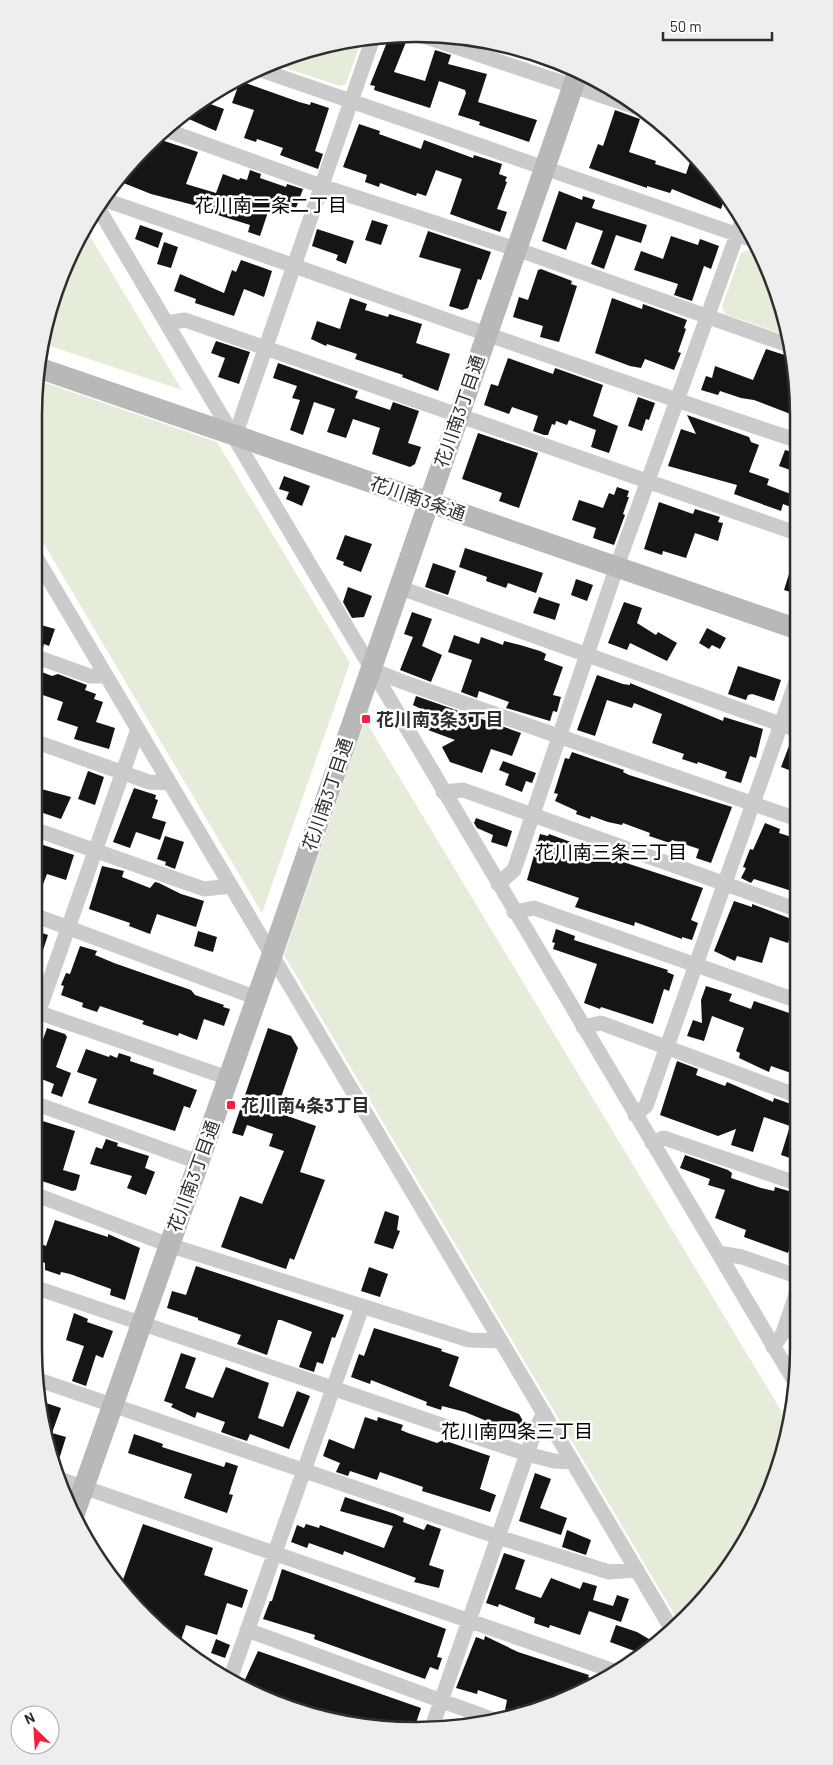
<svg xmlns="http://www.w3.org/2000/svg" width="833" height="1765" font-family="Barlow,'Noto Sans JP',sans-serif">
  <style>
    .green { fill: #e5edda }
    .building { fill: #151515 }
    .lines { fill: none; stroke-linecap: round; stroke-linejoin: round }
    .street { stroke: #cbcbcb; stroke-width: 15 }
    .secondary { stroke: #b8b8b8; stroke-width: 21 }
    .poi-dot { fill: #f6203c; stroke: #fff; stroke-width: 2 }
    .labels { text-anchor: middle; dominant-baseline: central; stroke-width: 5; stroke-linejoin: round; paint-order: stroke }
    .street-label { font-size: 18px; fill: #2e2e2e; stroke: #fff }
    .poi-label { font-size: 18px; font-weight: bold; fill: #2e2e2e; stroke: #fff; text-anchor: start }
    .neighbourhood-label { font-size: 19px; fill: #000; stroke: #fff }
    .rim { fill: none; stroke: #2e2e2e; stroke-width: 2.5 }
  </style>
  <rect width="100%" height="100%" fill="#fff"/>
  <!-- green -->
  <path class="green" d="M362,39l-16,45 -6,2 -69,-23 71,-22z
    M85,228l97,162 -141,-47 22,-73z
    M748,250l13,5 9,15 18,66 -63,-22 -3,-7 19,-54z
    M37,380l180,62 133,221 -88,250 -228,-386v-111z
    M365,720l426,707 -21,68 -66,106 -25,21 -395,-667z"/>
  <!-- building -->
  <path class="building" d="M389,37l17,5 -12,30 31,9 10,-31 16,5 -3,9 39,10 -9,28 59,18 -8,22 -50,-17 1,-3 -22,-7 8,-22 -1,-3 -26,-9 -9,27 -56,-18 1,-4 -5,-1z
    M240,81l59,21 11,3 1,-3 18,6 -14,43 8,3 -5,15 -38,-14 3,-7 -26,-9 -1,3 -12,-4 10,-28 -22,-7z
    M202,101l22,8 -8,22 -34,-15z
    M615,110l25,9 -11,33 27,9 -1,3 31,10 6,-18 15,15 -3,8 16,5 6,10 -5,15 -49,-20 -2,4 -23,-7v2l-58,-20 9,-24 5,2z
    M359,124l21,7 -1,3 42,15 3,-9 49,18 1,-3 28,9 -3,10 8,3 -2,4 2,1 -10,27 10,3 -7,20 -50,-18 12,-35 -26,-9 -10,26 -9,-3 -1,3 -36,-13 -1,4 -14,-5 2,-7 -24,-8z
    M155,138l43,14 -12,32 30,9 7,-19 16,6 1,-2 7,2 3,-10 11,4 -1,4 26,9 1,-3 16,5 -7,19 -24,-8 -12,36 -12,-4 2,-7 -42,-13 1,-3 -58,-15 -30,-12 3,-10z
    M559,191l23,9 1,-4 12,4 -3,8 55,17 -6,18 -25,-8 -12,34 -13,-5 12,-33 -27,-9 -10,28 -24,-9z
    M372,220l16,5 -7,20 -16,-5z
    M140,225l23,8 -5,15 -23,-9z
    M317,229l37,12 -8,23 -10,-4 2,-5 -26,-9z
    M428,231l63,21 -10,28 -3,-1 -10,29 -6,2 -13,-4 12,-37 -42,-12z
    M671,236l27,9 2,-6 19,7 -8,23 -7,-3 -12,35 -18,-6 4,-11 -44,-14 7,-19 22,8z
    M164,242l14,5 -7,21 -14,-4z
    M241,260l31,11 -8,26 -20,-8 -10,27 -39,-13 1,-4 -22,-8 6,-17 44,19 8,-23 4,2z
    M541,269l31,12 -1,3 6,2 -18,56 -19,-5 3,-11 -30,-9 6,-20 9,3 10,-30z
    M350,298l17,6 -2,6 23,7 1,-3 33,10 -6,19 34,11 -12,37 -36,-14 1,-2 -48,-16 2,-5 -30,-10 -1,2 -15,-7 6,-18 23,8z
    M612,298l30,11 1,-5 44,16 -3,8 2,1 -8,23 3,1 -7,17 -29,-11 -4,9 -11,-2 -35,-13z
    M216,341l34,11 -11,32 -21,-7 7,-19 -14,-5z
    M766,349l28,9 2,8v40l-3,9 -39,-15 -13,-2 -21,-7 -2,4 -17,-5 5,-14 6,2 3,-12 38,14z
    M508,358l45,16 2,-6 48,17 -10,31 25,10 -9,27 -18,-6 5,-17 -27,-10 -2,5 -11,-4 -1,4 -3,-1 -4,11h-4l-11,-4 5,-15 -26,-9 -3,7 -25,-9 7,-21 7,2z
    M278,363l80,28 -3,7 35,12 3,-8 26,9 -11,32 13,4 -6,17 -5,3 -38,-13 8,-26 -27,-9 -7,19 -19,-6 8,-23 -21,-7 -11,33 -13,-5 10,-30 -8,-2 5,-12 -24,-8z
    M638,397l17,6 -6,17 -3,-1 -4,12 -14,-5z
    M687,415l62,22 2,5 8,3 -10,27 20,7 -2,6 29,11v13l-13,-5 -2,7 -47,-17 3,-9 -69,-19 13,-37 15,5z
    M478,433l60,20 -19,55 -20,-7 3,-8 -40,-14z
    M785,450l11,3v19l-17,-6z
    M284,476l26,10 -8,20 -16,-7 3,-7 -10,-3z
    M617,487l12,4 -2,6h2l-6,17 2,1 -11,30 -21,-7 3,-10 -24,-8 7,-20 24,8 6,-15 5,2z
    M659,502l34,12 2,-5 25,8 -2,5 5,1 -5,18 -23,-8 -9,25 -23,-7 -1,4 -18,-6z
    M345,535l27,9 -11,28 -18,-7 1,-3 -8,-3z
    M465,548l78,25 -7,20 -28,-10 -2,5 -20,-7 1,-4 -28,-10z
    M794,558h3v36l-13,-4z
    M433,563l23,8 -8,24 -23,-8z
    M576,579l17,6 -6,16 -16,-6z
    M348,587l24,9 -8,21 -12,1 -9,-16z
    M539,597l21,7 -5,16 -22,-7z
    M624,602l18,6 -5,15 19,12 2,-3 19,11 -10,18 -37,-18 -3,7 -19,-7z
    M412,612l20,7 -10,27 20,9 -11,27 -31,-12 13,-33 -9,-3z
    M34,623l21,6 -6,17 -5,-2 -1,4 -9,-3z
    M707,628l19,10 -6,11 -8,-4 -3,4 -10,-6z
    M454,635l25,9 2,-7 22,8 1,-4 16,4 20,6 6,3 -2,6 19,7 -10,28 8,2 -4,15 -4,-1 -3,10 -44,-13 3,-6 -30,-11 -2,7 -16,-6 11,-32 -24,-8z
    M738,666l43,14 -7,21 -22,-7 -4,1 -2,5 -18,-6z
    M34,669l18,7 6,-2 29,11 -2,5 11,4 -2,5 9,3 -7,20 19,6 -6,21 -35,-10 4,-12 -21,-7 6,-18 -29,-10z
    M597,675l26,9 7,1v-2l93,38 1,-4 39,12 -7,29 -6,-2 -9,27 -16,-5 2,-6 -29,-10 -1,2 -15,-5 2,-5 -32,-11 10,-29 -28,-11 -2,5 -25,-8 -12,36 -18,-6z
    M416,696l105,37 -9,23 -21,-7 -9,24 -32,-11 -8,-15 13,-7 -27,-10 5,-15 -20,-10z
    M792,738l5,1v34l-16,-6z
    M572,752l52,18 -1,2 6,3 103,32 -21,56 -15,-5 3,-9 -27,-9 -2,3 -21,-7 1,-3 -27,-10 -1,2 -14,-3 -17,-6 -1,3 -14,-5 1,-3 -22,-10 3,-7 -4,-1 11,-35 4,1z
    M503,761l33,12 -4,10 -6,-2 -4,11 -17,-7 4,-11 -10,-4z
    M88,771l16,6 -9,28 -17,-6z
    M34,787l37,10 -10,22 -27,-9z
    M134,788l22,7 -1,4 3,1 -6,18 14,4 -6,18 -24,-8 -6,16 -17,-6z
    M476,818l36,13 -5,16 -16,-5 2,-7 -16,-7 -3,-5z
    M765,823l15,6 -1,4 19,6v54l-44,-14 -3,4 -10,-5 5,-10 -3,-1 7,-18 3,1z
    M540,834l8,2 1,-2 38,14 -1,4 27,9 1,-2 89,29 -12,32 7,3 -6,17 -10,-3v2l-47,-17 -1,4 -59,-19 4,-9 -52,-18z
    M165,836l19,6 -9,27 -10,-4 1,-3 -9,-3z
    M37,843l37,12 -8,25 -19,-6 -12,31 -1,-53z
    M102,866l22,5 -2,6 28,11 5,-6 4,1 22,11 23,7 -8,26 -39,-13 -7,20 -21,-8 1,-3 -41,-14z
    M734,901l18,6v-3l42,16 -2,3 3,1 -7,19 -18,-6 -8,26 -25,-7 -2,5 -21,-10z
    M556,929l19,7 -1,4 94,30 -1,2 7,3 -5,16 -5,-2 -11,35 -52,-17 -1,2 -16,-6 13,-39 -44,-15 2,-6 -3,-1z
    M34,930l14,5 -12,36h-2z
    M198,931l19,6 -4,15 -19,-6z
    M80,946l17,5 -2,4 19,8 77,27 4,5 29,10 -1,2 7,2 -6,17 -20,-7 -7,21 -18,-7 -1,3 -36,-12 2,-3 -44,-15 -3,6 -15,-5 1,-4 -22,-8 3,-9 -3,-1 5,-12 4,1z
    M706,986l26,8 -3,7 22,8 3,-8 44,15v56l-5,-2 -2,3 -20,-7 -2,6 -30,-14 1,-5 -4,-2 8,-23 -32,-12 -8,25 -17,-5 6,-16 9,3 -1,-23z
    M47,1028l18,6 2,3 -11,30 15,6 -9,24 -11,-4 3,-9 -20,-8v-19l2,-7 3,1z
    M268,1028l23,8 7,12 -22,64 40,14 -16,46 25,8 -31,80 -4,-2 -4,11 -65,-22 19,-51 22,8 22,-53 -15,-5 4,-12 -26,-9 -4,11 -11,-3z
    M86,1049l23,8 1,-2 7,3 2,-5 12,4 -1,4 24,8 -1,5 44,16 -7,18 -6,-2 -9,25 -87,-28 9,-24 -20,-7z
    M677,1061l21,8 -2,6 29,11 2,-4 46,20 1,-4 17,6 -2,5 6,2 1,-4 2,1 1,45 -3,7 -15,-5 9,-29 -26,-9 -11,35 -22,-7 5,-16 -18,7 -58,-21z
    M36,1119l39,12 -12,39 17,5 -4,15 -4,1 -33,-11 2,-7 -7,-2v-46z
    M106,1139l12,4 -1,3 32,10 -4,12 10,4 -9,23 -19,-7 5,-12 -42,-12 6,-17 6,2z
    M685,1155l43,15 4,3 -1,5 30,10 13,3 1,-4 24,7v27l-11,32 -44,-16 2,-7 -31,-12 10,-28 -17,-5 2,-6 -30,-11z
    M385,1211l14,5 -2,14 3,1 -7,18 -19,-6z
    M55,1220l53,17v-3l32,14 -15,52 -15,-5 1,-6 -41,-15 -9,-2 -1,3 -15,-5v-7l-11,-5v-17l12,5z
    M196,1266l148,49 -9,23 -3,-1 -9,27 -6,-2 -3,10 -15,-5 13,-35 -31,-12h-3l-11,35 -30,-11 4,-9 -43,-15v-2l-31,-10 5,-17 14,4z
    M369,1267l19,7 -8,23 -19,-6z
    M74,1313l14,6 -1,3 26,9 -10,27 -7,-3 -10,31 -14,-5 12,-35 -18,-6z
    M374,1328l68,21 -1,2 18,6 -10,29 70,28 4,7 -5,13 -53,-22 -23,-6 -1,4 -15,-5 1,-3 -56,-22 -1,4 -19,-7 8,-23 5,2z
    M181,1353l15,5 -11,30 28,10 13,-31 43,16 -11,35 25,9 14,-36 13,5 -21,53 -39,-15 -3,7 -12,-4 -14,-5 4,-10 -28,-10 -2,6 -24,-11 2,-3 -9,-3z
    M43,1402l18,6 -9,25 14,4 -10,32h-2z
    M365,1417l12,4 1,-4 25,8 -2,5 7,3 29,10 6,-3 47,16 -10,33 16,6 -6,17 -68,-21 1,-4 -43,-15 -3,8 -27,-9 -2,5 -12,-4 4,-9 -17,-7 6,-17 25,10z
    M134,1434l29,10 -1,3 62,20 2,-5 12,4 -9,28 4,1 -6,18 -43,-15 8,-24 -64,-21z
    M535,1473l16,6 -11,29 27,10 -6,17 -42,-14z
    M345,1497l50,17 9,4 -1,4 21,8 3,-6 14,5 -12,36 15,5 -5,18 -25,-6 2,-4 -72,-27 -1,4 -34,-12 -2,5 -16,-6 6,-17 7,3 2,-4 13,4 1,-3 64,23 9,-22 -53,-15z
    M143,1524l70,24 -9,27 44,15 -6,18 -15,-5 -10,32 -31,-10 -6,18 -51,-42 -9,-13z
    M567,1530l24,10 -5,15 -24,-8z
    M504,1553l21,7 -10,29 26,9 10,-20 29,11 3,-7 14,4 -4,14 20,6 4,-11 12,4 -8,23 -32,-11 -9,24 -30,-10 -1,3 -15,-5 1,-5 -36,-14 -1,3 -12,-4z
    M282,1569l164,60 -9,28 5,1 -4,12 -8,-3 -5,12 -111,-40 1,-4 -52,-16 7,-18h2z
    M616,1625l21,7 17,10 -14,11 -30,-11z
    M485,1636l33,16 71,23 -1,2 14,5 -63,29 -21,-5 -3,11 -11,-2 3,-15 -29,-10 -1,4 -21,-6 20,-51 8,3z
    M216,1639l14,6 -5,13 -14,-5z
    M258,1651l163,57 -6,18 -73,-2 -100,-38z"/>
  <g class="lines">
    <!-- street -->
    <path class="street" d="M417,34l230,77
      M258,69l495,171
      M166,130l155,56 195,63 275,97
      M102,199c232,79 461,165 694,241
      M97,206l699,1178
      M167,323l18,-3 611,213
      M235,436l138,-398
      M34,554l637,1074
      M398,587l399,143
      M34,656l56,20h16
      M370,669l33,13 394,137
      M34,741l115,41 21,1
      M443,792l20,-2 335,120
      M34,829l170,60 27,-3
      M498,884l16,-14 103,-304 125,-345
      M514,912l20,-4 264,93
      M34,915l223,83
      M34,1011l194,67
      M34,1025l104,-296
      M583,1027l18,-4 197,73
      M34,1103l164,59
      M635,1115l11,-9 151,-427
      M652,1143l12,-5 135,46
      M34,1194l135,51 300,95 32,1
      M718,1253l24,4 57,20
      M34,1287l493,167 27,7 19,1
      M773,1347l10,-14 16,-47
      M39,1380l459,157 111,35 28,-2
      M57,1478l560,194
      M247,1630l250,91
      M229,1682l133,-375
      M432,1727l104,-299 8,-15"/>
    <!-- secondary -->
    <path class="secondary" d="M39,368l758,261
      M74,1515l198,-560 306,-883"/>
  </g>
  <!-- markers -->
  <g class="poi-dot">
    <rect x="361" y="714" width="10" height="10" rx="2.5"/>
    <rect x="226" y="1100" width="10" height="10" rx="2.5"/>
  </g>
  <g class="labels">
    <!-- street labels -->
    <g class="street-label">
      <text transform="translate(459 411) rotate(-71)">花川南3丁目通</text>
      <text transform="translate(418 498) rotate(19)">花川南3条通</text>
      <text transform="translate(327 794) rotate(-71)">花川南3丁目通</text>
      <text transform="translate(193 1176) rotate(-70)">花川南3丁目通</text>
    </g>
    <!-- poi labels -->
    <g class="poi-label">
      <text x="376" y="719">花川南3条3丁目</text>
      <text x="241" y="1105">花川南4条3丁目</text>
    </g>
    <!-- neighbourhood labels -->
    <g class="neighbourhood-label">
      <text x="271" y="204">花川南二条二丁目</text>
      <text x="611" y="851">花川南三条三丁目</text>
      <text x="517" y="1430">花川南四条三丁目</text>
    </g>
  </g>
  <!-- crop -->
  <path d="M0 0H833V1765H0ZM416 42H416A374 374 0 0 1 790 416V1348A374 374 0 0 1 416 1722H416A374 374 0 0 1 42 1348V416A374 374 0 0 1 416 42Z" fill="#eee" fill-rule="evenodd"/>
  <path class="rim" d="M416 42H416A374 374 0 0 1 790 416V1348A374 374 0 0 1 416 1722H416A374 374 0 0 1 42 1348V416A374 374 0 0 1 416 42Z"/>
  <!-- north arrow -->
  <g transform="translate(35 1730) rotate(335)"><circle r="24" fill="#ffffff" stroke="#ababab"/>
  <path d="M0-4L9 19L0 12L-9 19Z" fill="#f6203c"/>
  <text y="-8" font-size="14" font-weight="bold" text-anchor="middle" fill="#2e2e2e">N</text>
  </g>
  <!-- scale -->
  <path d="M663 32v8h109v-8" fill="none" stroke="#2e2e2e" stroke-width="2.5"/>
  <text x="670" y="32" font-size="15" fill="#2e2e2e" stroke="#ffffff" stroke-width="4" paint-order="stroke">50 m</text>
</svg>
